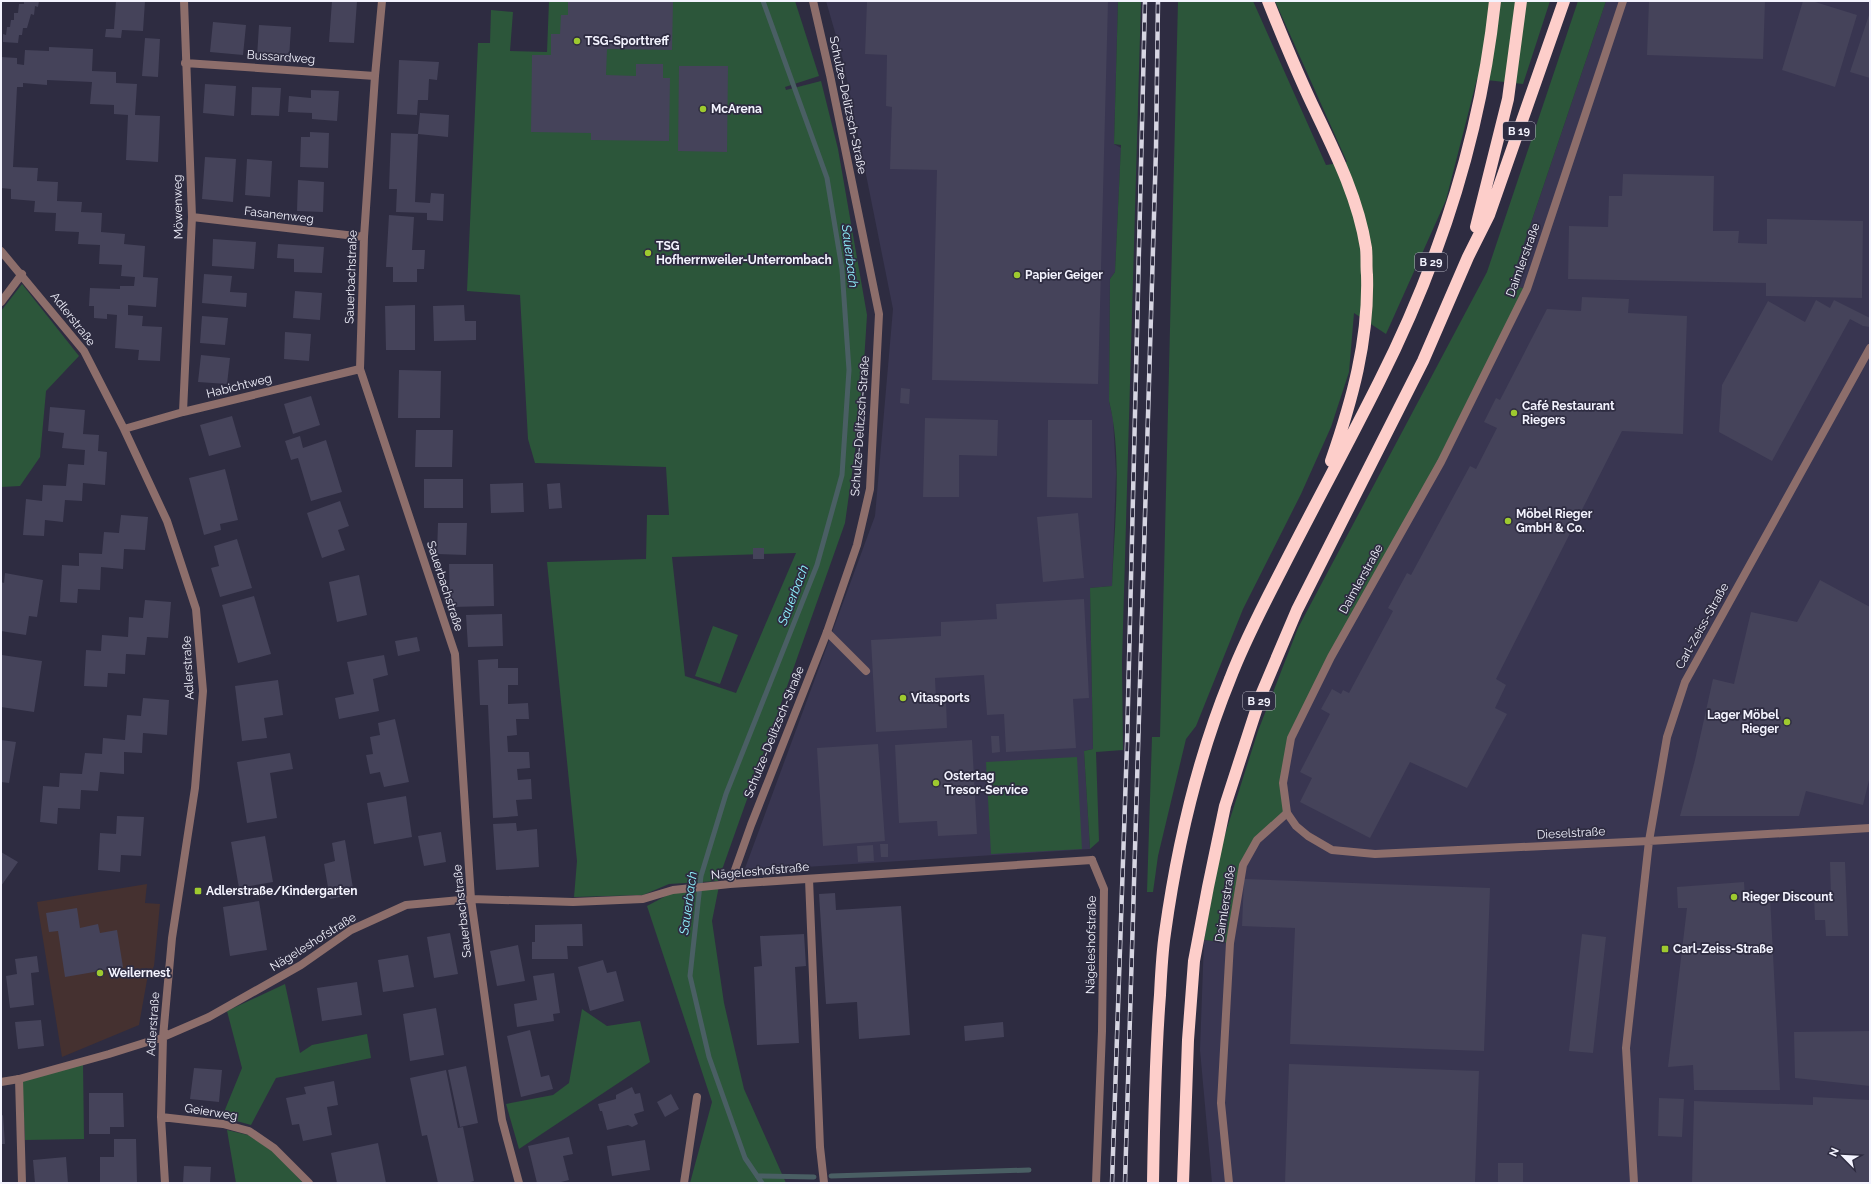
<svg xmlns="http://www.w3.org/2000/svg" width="1871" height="1184" font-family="Raleway,sans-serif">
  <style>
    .built { fill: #393651 }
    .education { fill: #453130 }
    .green { fill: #2c563a; fill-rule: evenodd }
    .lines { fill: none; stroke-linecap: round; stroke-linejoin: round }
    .stream { stroke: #4a5f64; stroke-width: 5 }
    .building { fill: #45435a }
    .lane { stroke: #8d6e6b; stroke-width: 8 }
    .street { stroke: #8d6e6b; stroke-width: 8 }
    .highway { stroke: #fdceca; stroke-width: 12 }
    .rail-casing { stroke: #d6d5e2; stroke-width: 4.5 }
    .rail { stroke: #2e2c41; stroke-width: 3; stroke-dasharray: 9; stroke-linecap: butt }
    .poi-dot { fill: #9eca2f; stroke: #2e2c41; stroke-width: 1.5 }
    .labels { text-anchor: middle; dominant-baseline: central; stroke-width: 3.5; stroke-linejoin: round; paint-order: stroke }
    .shield { fill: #2e2c41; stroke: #b8b7c5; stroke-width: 1 }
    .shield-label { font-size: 11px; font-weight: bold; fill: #f3f3fe }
    .poi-label { font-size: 12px; font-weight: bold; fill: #f3f3fe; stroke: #2e2c41; text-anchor: start }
    .street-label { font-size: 12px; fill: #f3f3fe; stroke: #2e2c41 }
    .water-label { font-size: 13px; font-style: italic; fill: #8ff3fe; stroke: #2e2c41 }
  </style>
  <rect width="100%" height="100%" fill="#2e2c41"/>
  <!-- built -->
  <path class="built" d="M826,1h292l-4,143 7,4 -6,124 -5,7 -1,122 4,18 3,54 -4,113 -22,2 3,161 -9,2 6,98 -346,22 131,-355 18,-207 -50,-249z
    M1606,1h264v1182h-658l-12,-133 4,-110 26,3 13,-78 42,-66 6,-61 236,-449 -17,-4z"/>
  <!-- education -->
  <path class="education" d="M147,884l-2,19 15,1 -6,62 -7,14 -8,45 -77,32 -25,-155z"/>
  <!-- green -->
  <path class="green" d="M549,1h246l24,75 -34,11 1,3 35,-9 17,68 29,166 -6,94 -16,114 -127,358 -49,3 -26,11 -69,2 3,-36 -30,-299 99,-3 1,-44h22l-3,-48 -131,-4 -7,-24 -8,-144 -53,-4 11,-248h12l1,-33 22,2 -3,39 37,1zM796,553l-60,140 -51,-17 -13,-119z
    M1118,1h23l-19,661 1,88 -27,2 3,89 -9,8 -6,-98 9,-2 -3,-161 22,-2c2,-58 11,-130 -3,-185l1,-122 5,-7 6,-127 -7,-1z
    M1178,1h75l73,164 21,-3 -72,-161h275l-27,83 -46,-5 -31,121 -60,134 -32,-21 -5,59 -18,55 -30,67 -58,115 -47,117 -10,13 -28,117 -5,36h-6l5,-155h8z
    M1578,1h28l-96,284 17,4 -86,173 -150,276 -8,45 4,30 -40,41 -17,89 -26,-3 17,-93 37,-116 40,-103 189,-356z
    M22,284l57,72 -33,35 -6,66 -20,29 -19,1v-176z
    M713,626l25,9 -18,49 -25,-8z
    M1077,757l5,92 -91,5 -5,-92z
    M719,886l-7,35 12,82 20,86 42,94h-96l22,-81 -65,-196 30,-16z
    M285,984l15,69 12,-8 55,-11 4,24 -95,20 -25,47 -29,-8 20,-49 -15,-57z
    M582,1009l25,17 33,-5 10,41 -131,87 -13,-45 47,-9 16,-12z
    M83,1064l1,75 -59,1 -3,-59z
    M227,1130l21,5 25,16 30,32h-67z"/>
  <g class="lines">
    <!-- stream -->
    <path class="stream" d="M757,1176l57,1
      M831,1176l198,-6
      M762,1183l-17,-25 -36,-101 -19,-81 11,-100 25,-82 91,-229 25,-90 7,-105 -7,-101 -15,-91 -64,-177"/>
  </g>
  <!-- building -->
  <path class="building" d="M24,1h15l-1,6 -3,-1 -1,9 -3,-1 -4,14h-4l-1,7h-3l-1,8 -15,-1v-8l3,1 1,-8h3l1,-7h3v-7h4l1,-9h5z
    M116,1h29l-2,30 -21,-1 -1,8 -16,-1 1,-8h8z
    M332,1h25l-3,42 -25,-1z
    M568,1h105l-1,49 -65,-1 -1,26 30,1v-12h27v14h7l-1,63 -78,-1v-7l-60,-1 1,-77h19v-21h9l1,-19h7z
    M867,1h241l-10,383 -166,-4 5,-210 -47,-1 2,-62 -6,-1 1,-51 -22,-1z
    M1649,1h116l-2,58 -116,-4z
    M1803,1h9l45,14 -22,72 -53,-17z
    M1870,12v66l-20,-6z
    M213,22l33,3 -3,30 -33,-3z
    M259,25l32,2 -2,32 -32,-2z
    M145,38l15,1 -2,38 -16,-1z
    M49,47l44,2 -1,22 24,1v11l21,1 -2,31 25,1 -2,46 -32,-2 2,-45 -14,-1v-9l-24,-1 2,-22 -45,-2v5l-24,-2v4h-6l-4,80 25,1 -1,13 21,1 -1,19 25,1 -1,10 21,1 -1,19 24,2 -1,10 21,2 -2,31 15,1 -2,29 -28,-2v10l15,1 -1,10 20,1 -2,34 -22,-1 1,-10 -24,-2 2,-33 -10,-1v5l-13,-1v-12h-5l1,-18 30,1v-3h14l1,-9 -14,-1 1,-11 -23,-1 1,-19 -22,-1 1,-12 -24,-1 1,-18 -22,-1 1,-11 -24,-2v-10l-10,-1v-131l16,1v6l7,1 1,-15 24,1z
    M399,60l40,2 -2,18 -8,-1 -1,21h-10l-1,15 -20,-1z
    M679,66h49l-1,86 -49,-1z
    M205,84l31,2 -2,30 -31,-3z
    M252,87l29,1 -2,28 -28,-1z
    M311,90l28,1 -2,30 -25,-2v-6l-24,-1 1,-16 22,2z
    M420,113l29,2 -1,22 -30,-3 -3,68 15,1 1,-10 13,1 -1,27 -16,-1v-7l-31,-1 1,-23h-8l2,-56 27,1z
    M310,132l19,1 -1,35 -28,-1 1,-30h9z
    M205,157l31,2 -3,43 -31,-3z
    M247,159l25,2 -2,36 -25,-2z
    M1623,174l91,2 -1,55h26l-1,12 29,1v-25l96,2 -1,77 -96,-2v-13l-198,-4 1,-53 39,1 1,-31h13z
    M298,180l26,2 -1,30 -26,-1z
    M389,215l25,2 -2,33h13l-1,19h-7v13h-24v-15h-7z
    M213,239l43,3 -2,27 -42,-3z
    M278,244l46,3 -2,26 -28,-1v-13l-17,-1z
    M204,274l28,2 -2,16 17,1 -1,14 -44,-4z
    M295,291l27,2 -2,27 -27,-2z
    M1582,297l47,2 -1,14 59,3 -4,118 -61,-3 -126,248 10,6 -11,23 12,6 -40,74 -57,-26 -40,76 -70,-36 12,-24 -12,-6 30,-58 -9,-5 11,-20 9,5 2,-4 6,3 44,-82 -5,-3 19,-35 4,2 59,-109 6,3 21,-41 -13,-6 12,-24 4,2 47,-91 34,2z
    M1816,300l14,8 4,-8 36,18v9l-7,-1 -13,-7 -78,142 -53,-29 3,-47 46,-84 37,21z
    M415,305v45h-29l-1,-44z
    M464,305l1,16h11v19l-42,1 -1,-35z
    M202,316l26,2 -3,27 -25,-2z
    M285,332l26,2 -2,27 -25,-2z
    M201,355l29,3 -3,26 -29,-2z
    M399,370l42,1 -1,47h-42z
    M901,388l9,1 -1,15 -9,-1z
    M311,396l9,29 -27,9 -9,-30z
    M50,407l35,3 -2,24 16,1 -1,16 9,1 -2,33 -22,-2 -1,18 -17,-1 -2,22 -18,-2 -1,16 -21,-1 3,-36 16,2 1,-16 23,1 2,-22 16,1 1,-15 -23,-2 2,-15 -16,-2z
    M232,416l9,31 -32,9 -9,-31z
    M925,418l73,2 -1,36 -38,-1v42h-36z
    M1048,420h44v78l-45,-1z
    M416,430h37l-1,37h-37z
    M300,436l3,12 23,-8 16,52 -31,9 -13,-43 -7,2 -6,-19z
    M225,469l13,51 -18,4 1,6 -17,5 -15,-57z
    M424,479h39v29h-39z
    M523,483l1,29 -33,1 -1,-29z
    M560,483l2,25 -13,1 -2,-25z
    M340,501l9,25 -11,4 7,20 -23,8 -15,-45z
    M1078,513l6,65 -41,4 -6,-65z
    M121,515l27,2 -3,33 -21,-1 -1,20 -22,-2 -1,23 -22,-1 -1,14 -17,-1 2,-37 17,1v-13l23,1 2,-22 15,1z
    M438,523h29l-1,32 -29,-1z
    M237,539l15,49 -32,9 -9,-29 8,-2 -5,-20z
    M753,548h11v11h-11z
    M449,564h44l1,42 -44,1z
    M5,573l38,7 -6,37 -8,-1 -3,19 -25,-4v-49l3,1z
    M359,575l8,40 -30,7 -8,-40z
    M1820,580l50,27v169l-7,29 -57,-14 -7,25h-119l15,-56 18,-81 21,5 17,-72 46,10z
    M254,596l17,58 -33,9 -16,-58z
    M1084,599l5,99 -16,1 3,49 -70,4 -2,-38 -17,1 -3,-40 -49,3 1,22h10l1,28 -71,4 -5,-92 70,-4v-14l56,-3 -1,-15z
    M145,600l26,2 -3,36 -21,-1 -2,18 -19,-1 -1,20 -17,-1 -1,14 -23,-1 2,-36 15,1 1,-16 26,2 1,-20 14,1z
    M502,614l1,32 -35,1 -2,-32z
    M417,637l3,14 -22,5 -3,-15z
    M2,655l40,6 -8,51 -33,-5z
    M384,655l4,20 -15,4 6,32 -40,8 -4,-21 19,-4 -7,-32z
    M498,659v9h20v17h-10v19l20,-1 1,16h-13l1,16 -10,1 1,16h21l1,16 -13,1 1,11 13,-1 1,20 -16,1 2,16 -25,2 -5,-113h-8l-2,-45z
    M278,680l5,35 -19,3 3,20 -25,3 -7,-55z
    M143,698l26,2 -2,35 -24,-2 -1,20 -18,-1v22l-24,-2 -2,19 -17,-1 -1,19 -22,-1 -1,16 -17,-2 3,-36 16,1 1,-14 22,1 3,-21 17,1 1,-16 22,2 2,-25 14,1z
    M395,719l14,63 -25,5 -4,-15 -10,2 -4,-19 7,-1 -3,-17 10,-2 -2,-12z
    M991,736h8l1,16 -8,1z
    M1,740l15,2 -7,41 -8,-1z
    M972,740l5,94 -39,2 -1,-15 -38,2 -4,-78z
    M878,744l7,97 -62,5 -6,-98z
    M290,753l3,16 -23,4 7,45 -30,5 -10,-61z
    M406,796l6,41 -38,7 -7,-41z
    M117,816l27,1 -3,39 -20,-1 -1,17 -22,-2 2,-37 16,1z
    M516,823l1,8 20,-2 2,38 -43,3 -3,-46z
    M441,832l5,30 -22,4 -6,-30z
    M265,836l8,46 -34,6 -8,-46z
    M345,840l9,54 -24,5 -6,-35 11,-3 -3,-18z
    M880,844h8v13h-7z
    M873,845l1,16 -16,1 -1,-16z
    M1,852l17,10 -17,24z
    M1830,862h15l3,74h-22l-1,-16h-10l-1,-23 17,-1z
    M1244,879l246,9 -6,163 -194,-7 5,-116 -53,-2z
    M1744,882l1,16 25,-2 10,194h-86l-1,-25 -25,2 19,-159h-9l-1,-21z
    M835,893l1,17 65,-4 9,129 -51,4 -2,-37 -31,2 -7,-110z
    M259,901l8,49 -37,6 -7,-49z
    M77,908l3,20 18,-4 2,9 17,-3 6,37 -58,10 -7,-46 -9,1 -3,-19z
    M582,924l1,22h-16l1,13h-36v-17h3v-17z
    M450,933l8,41 -24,4 -7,-41z
    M804,934l2,32 -11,1 4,76 -42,2 -3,-78 8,-1 -2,-30z
    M1582,934l24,3 -13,116 -24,-2z
    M518,945l7,36 -28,5 -7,-35z
    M408,955l6,32 -31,5 -5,-32z
    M37,956l2,16 -8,1 3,32 -24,3 -4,-32 11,-2 -2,-15z
    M603,960l4,13 9,-2 8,30 -34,10 -12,-44z
    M554,973l6,40 -7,1 1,7 -37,6 -3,-23 23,-4 -4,-24z
    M357,982l5,33 -40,6 -5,-33z
    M436,1008l8,47 -34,6 -7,-47z
    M41,1020l3,26 -26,3 -3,-27z
    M1003,1022l1,15 -39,4 -1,-15z
    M530,1030l11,47 8,-2 4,14 -32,8 -14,-61z
    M1870,1031v55l-75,-8 -1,-46z
    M1289,1064l190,7 -4,112h-190z
    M466,1066l12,57 -18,4 -12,-57z
    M194,1068l28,2 -3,32 -29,-3z
    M446,1070l12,58 5,-1 11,54 -7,2h-29l-11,-48 -5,1 -12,-58z
    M334,1081l4,24 -11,2 5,28 -29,6 -4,-17 -7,1 -6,-27 20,-4 -2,-7z
    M632,1087l3,7 5,-1 4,18 -10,3 4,10 -6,3 -4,-2 -21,5 -5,-19h-2l-2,-7 18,-5v-4z
    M89,1093h34l1,34h-14v7h-21z
    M671,1094l8,15 -14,8 -8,-15z
    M1813,1097l57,3v83h-178l2,-82 119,4z
    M1659,1098l25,1 -2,38 -24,-1z
    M3,1115l2,29h-4v-28z
    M569,1137l4,17 -10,2 6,24 -12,3h-20l-9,-37z
    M114,1139h22l1,44h-37v-26h14z
    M645,1140l5,30 -38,6 -5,-30z
    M378,1143l8,40h-49l-6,-30z
    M66,1157l2,26h-33l-2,-23z
    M1498,1163h25v20h-25z
    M184,1166l27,1 -1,16h-27z"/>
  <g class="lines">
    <!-- lane -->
    <path class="lane" d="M827,632l39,39
      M1092,860l12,29 -2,142 -6,152
      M809,879l11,268 4,36
      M19,1079l3,104
      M684,1183l13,-86
      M1229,1183l-8,-80 9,-160 13,-78 14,-25 30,-27"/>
    <!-- street -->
    <path class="street" d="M382,1l-7,75 -11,161 -4,132 95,285 16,245 31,221 17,63
      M1623,1l-96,288 -86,173 -110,195 -40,81 -8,45 4,30 9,13 12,10 24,14 43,4 274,-13 221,-13
      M185,63l190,13
      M192,217l172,20
      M1,251l83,100 40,78 43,92 29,88 7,82 -8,97 -23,150 -9,99 -2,80 4,66
      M1,302l21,-28
      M183,412l9,-195 -8,-216
      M124,429l59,-17 177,-43
      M730,884l21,-59 76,-193 30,-87 13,-56 9,-175 -49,-239 -17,-74
      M1,1082l18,-3 90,-25 54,-17 46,-20 92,-52 50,-35 55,-25 65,-6 102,3 70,-3 30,-9 57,-6 362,-24
      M161,1117l62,7 26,7 25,17 35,35
      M1634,1183l-8,-135 23,-207 18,-104 18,-55 185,-334"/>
    <!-- highway -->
    <path class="highway" d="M1268,1c14,35 28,69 44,103 22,46 46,93 54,144 1,9 0,18 1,27 2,65 -15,126 -36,186
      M1476,227l32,-128 13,-98
      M1153,1183c1,-63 2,-125 7,-188 1,-20 2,-42 5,-62 12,-87 32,-173 65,-254 14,-37 33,-73 51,-108 32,-63 66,-125 98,-189 60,-119 102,-248 116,-381
      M1183,1183l5,-143 6,-79 14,-74 17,-81 36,-111 36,-85 126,-249 45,-104 21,-42 75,-214"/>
    <defs>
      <path id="rail" d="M1112,1183l15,-439 18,-743
        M1125,1183l31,-1034 2,-148"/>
    </defs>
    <!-- rail casing -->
    <use href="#rail" class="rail-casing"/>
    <!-- rail -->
    <use href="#rail" class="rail"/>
  </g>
  <!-- markers -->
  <g class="poi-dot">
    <circle cx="577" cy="41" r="4"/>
    <circle cx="703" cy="109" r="4"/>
    <circle cx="648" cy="253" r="4"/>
    <circle cx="1017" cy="275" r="4"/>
    <circle cx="1514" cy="413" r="4"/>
    <circle cx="1508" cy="521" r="4"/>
    <circle cx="903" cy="698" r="4"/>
    <circle cx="1787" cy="722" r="4"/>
    <circle cx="936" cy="783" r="4"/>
    <rect x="194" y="887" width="8" height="8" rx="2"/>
    <circle cx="1734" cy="897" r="4"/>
    <rect x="1661" y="945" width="8" height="8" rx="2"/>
    <circle cx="100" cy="973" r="4"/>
  </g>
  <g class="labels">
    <!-- shield labels -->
    <g class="shield">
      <rect x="1503" y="122" width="32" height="18" rx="3"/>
      <rect x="1415" y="253" width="32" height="18" rx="3"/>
      <rect x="1243" y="692" width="32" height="18" rx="3"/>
    </g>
    <g class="shield-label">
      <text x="1519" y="131">B 19</text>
      <text x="1431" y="262">B 29</text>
      <text x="1259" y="701">B 29</text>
    </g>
    <!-- poi labels -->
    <g class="poi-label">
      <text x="585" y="41">TSG-Sporttreff</text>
      <text x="711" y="109">McArena</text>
      <text x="656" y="246">TSG<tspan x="656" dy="14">Hofherrnweiler-Unterrombach</tspan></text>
      <text x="1025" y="275">Papier Geiger</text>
      <text x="1522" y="406">Café Restaurant<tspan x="1522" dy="14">Riegers</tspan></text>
      <text x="1516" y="514">Möbel Rieger<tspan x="1516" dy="14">GmbH &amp; Co.</tspan></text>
      <text x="911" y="698">Vitasports</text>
      <text x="1779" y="715" text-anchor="end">Lager Möbel<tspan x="1779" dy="14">Rieger</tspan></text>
      <text x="944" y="776">Ostertag<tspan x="944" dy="14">Tresor-Service</tspan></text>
      <text x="206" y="891">Adlerstraße/Kindergarten</text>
      <text x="1742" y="897">Rieger Discount</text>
      <text x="1673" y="949">Carl-Zeiss-Straße</text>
      <text x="108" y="973">Weilernest</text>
    </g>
    <!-- street labels -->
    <g class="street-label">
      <text transform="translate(281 57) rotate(4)">Bussardweg</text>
      <text transform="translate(848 105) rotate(78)">Schulze-Delitzsch-Straße</text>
      <text transform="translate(178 207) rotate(-91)">Möwenweg</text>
      <text transform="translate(279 215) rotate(7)">Fasanenweg</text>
      <text transform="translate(1523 260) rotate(-70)">Daimlerstraße</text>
      <text transform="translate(351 277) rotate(-88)">Sauerbachstraße</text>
      <text transform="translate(73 319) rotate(52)">Adlerstraße</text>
      <text transform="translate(239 386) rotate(-14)">Habichtweg</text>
      <text transform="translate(860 426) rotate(-86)">Schulze-Delitzsch-Straße</text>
      <text transform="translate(1361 579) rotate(-61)">Daimlerstraße</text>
      <text transform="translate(445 586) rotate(72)">Sauerbachstraße</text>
      <text transform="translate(1702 626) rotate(-61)">Carl-Zeiss-Straße</text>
      <text transform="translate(188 668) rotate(-93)">Adlerstraße</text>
      <text transform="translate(774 732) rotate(-68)">Schulze-Delitzsch-Straße</text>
      <text transform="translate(1571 833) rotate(-3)">Dieselstraße</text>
      <text transform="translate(760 871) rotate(-5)">Nägeleshofstraße</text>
      <text transform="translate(1225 904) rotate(-81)">Daimlerstraße</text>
      <text transform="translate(462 911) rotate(-96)">Sauerbachstraße</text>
      <text transform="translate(313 942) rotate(-32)">Nägeleshofstraße</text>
      <text transform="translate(1091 945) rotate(-89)">Nägeleshofstraße</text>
      <text transform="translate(153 1024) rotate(-86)">Adlerstraße</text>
      <text transform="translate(211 1112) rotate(9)">Geierweg</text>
    </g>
    <!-- water labels -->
    <g class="water-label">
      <text transform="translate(850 256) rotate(83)">Sauerbach</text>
      <text transform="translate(793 595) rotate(-69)">Sauerbach</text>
      <text transform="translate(688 903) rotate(-82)">Sauerbach</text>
    </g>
  </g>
  <!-- border -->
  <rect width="1871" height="1184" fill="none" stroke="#f3f3fe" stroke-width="4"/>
  <!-- north arrow -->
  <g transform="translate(1843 1156) rotate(294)" stroke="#2e2c41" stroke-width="3" paint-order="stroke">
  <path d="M0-3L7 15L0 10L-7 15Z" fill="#f3f3fe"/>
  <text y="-6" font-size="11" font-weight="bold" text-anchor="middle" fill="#f3f3fe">N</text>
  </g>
</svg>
